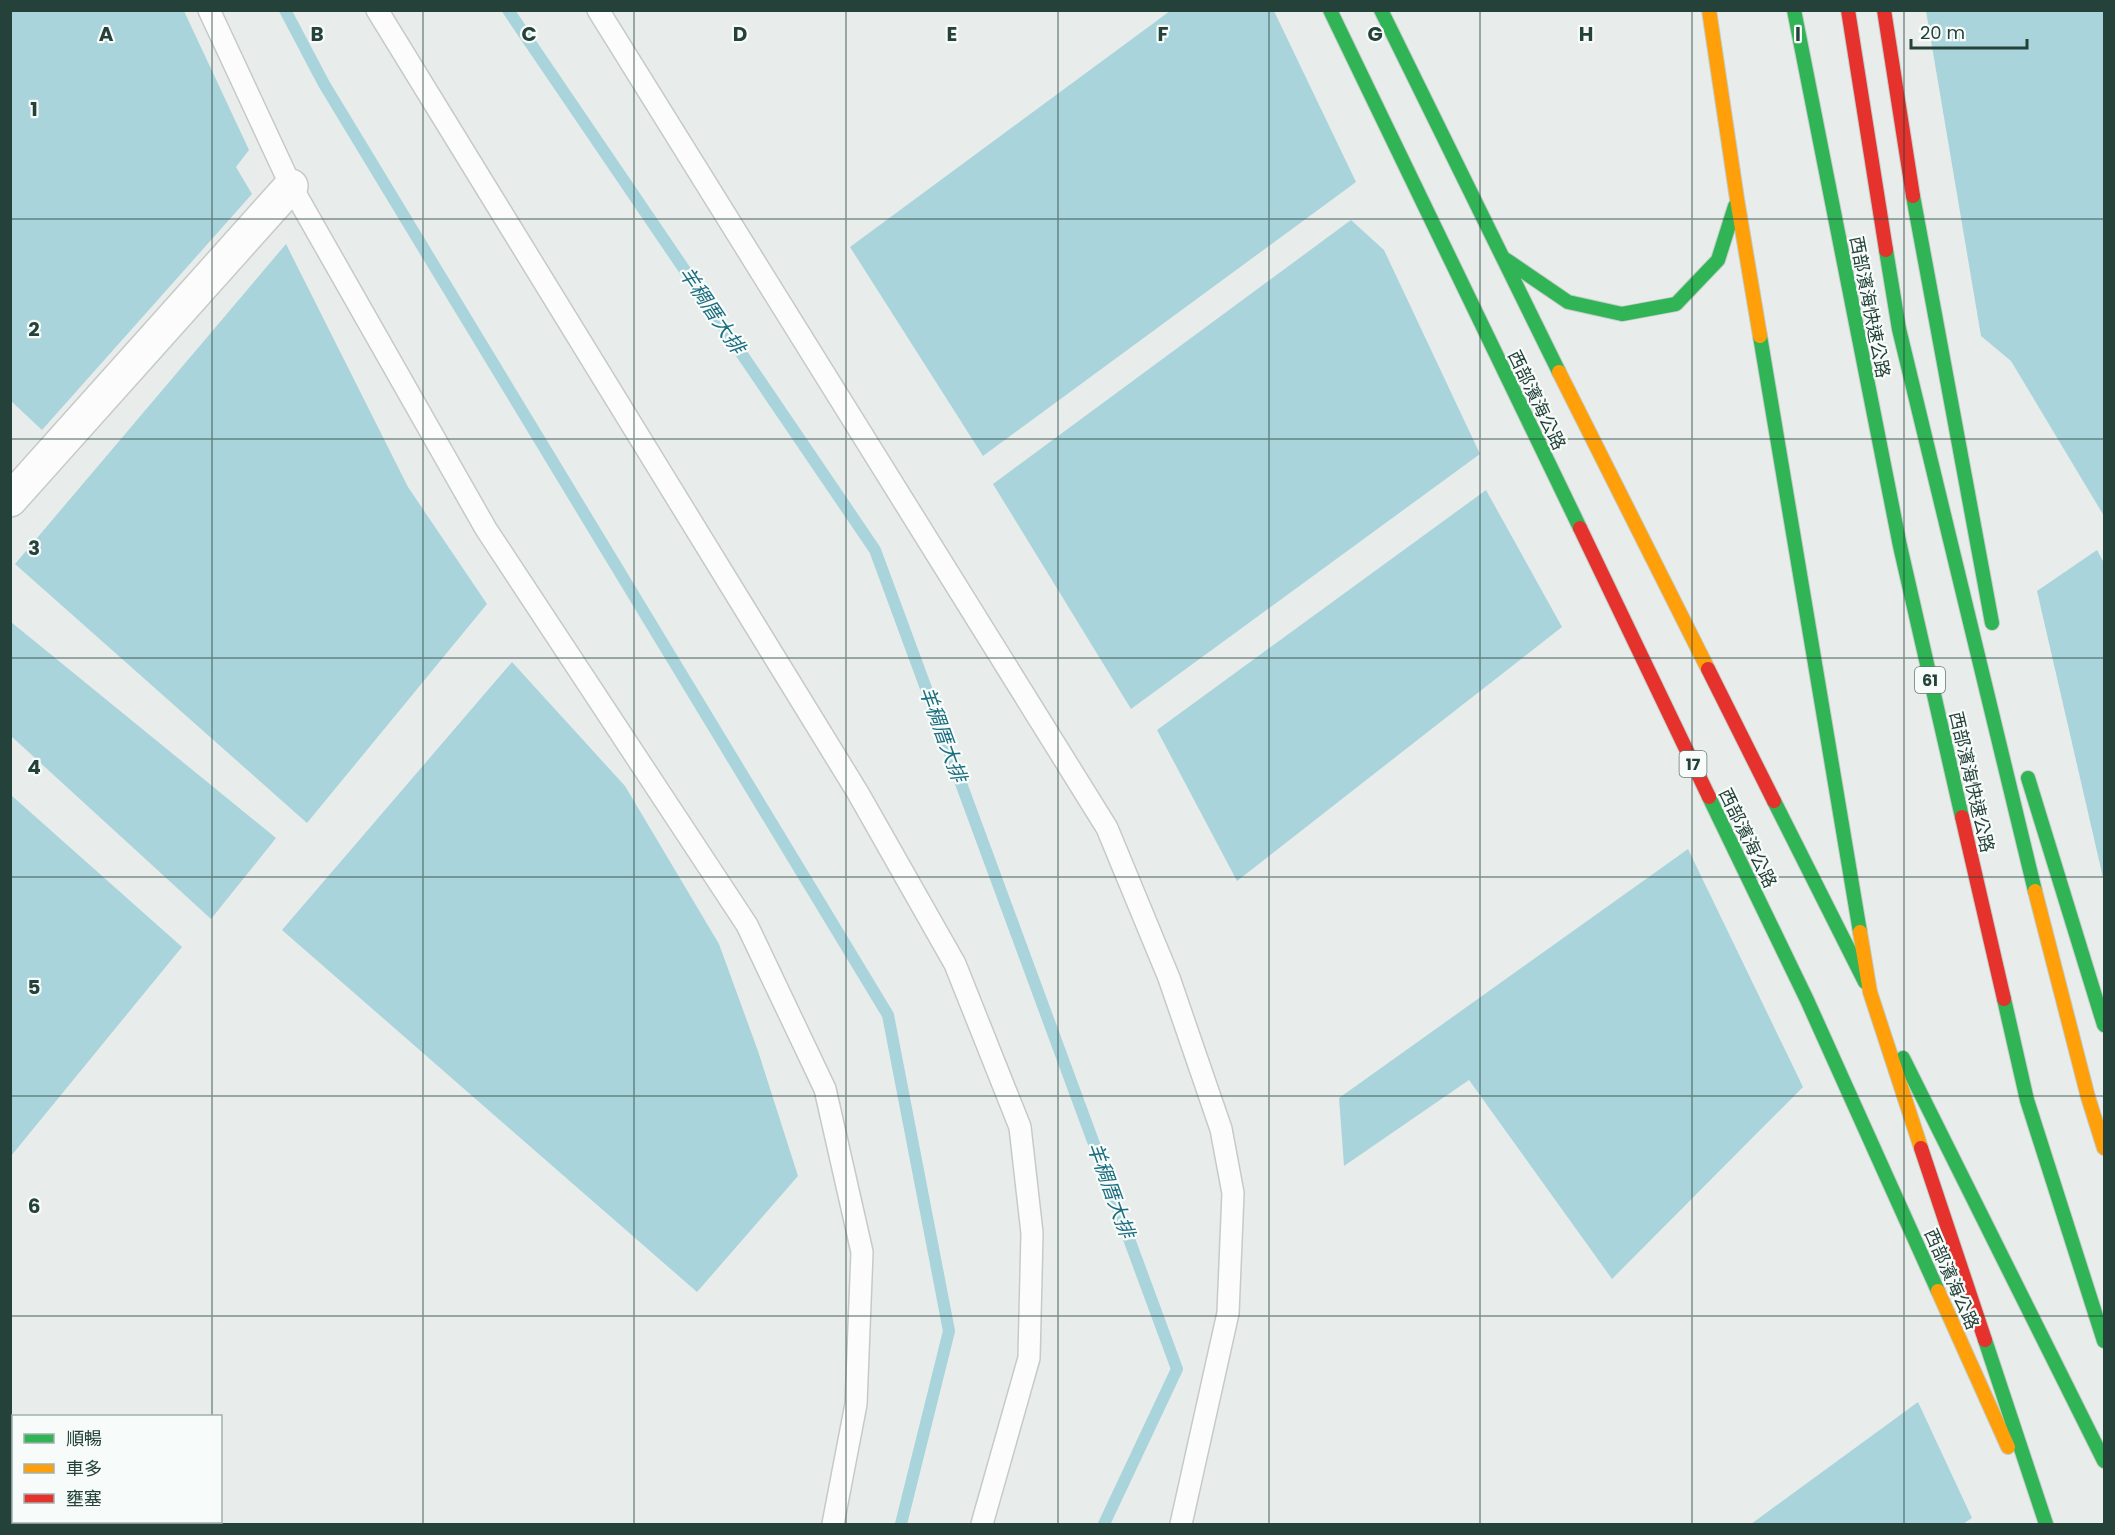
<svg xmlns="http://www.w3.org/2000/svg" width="2115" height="1535" font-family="Poppins,'Noto Sans TC',sans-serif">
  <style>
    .water { fill: #a9d4db }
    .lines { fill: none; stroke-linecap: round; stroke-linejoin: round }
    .stream { stroke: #a9d4db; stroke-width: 12 }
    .lane-casing { stroke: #c5cac8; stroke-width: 24 }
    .street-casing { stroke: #c5cac8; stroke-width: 36 }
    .fast-casing { stroke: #c3ccc9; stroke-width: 16 }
    .slow-casing { stroke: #c3ccc9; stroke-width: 16 }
    .jam-casing { stroke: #c3ccc9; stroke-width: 16 }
    .lane { stroke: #fcfcfc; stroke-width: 21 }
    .street { stroke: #fcfcfc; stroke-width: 33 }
    .fast { stroke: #30b455; stroke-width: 14 }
    .slow { stroke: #ff9f0a; stroke-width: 14 }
    .jam { stroke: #e5322d; stroke-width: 14 }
    .grid { fill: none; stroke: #24423a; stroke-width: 1.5; stroke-opacity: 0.55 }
    .labels { text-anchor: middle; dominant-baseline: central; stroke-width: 4.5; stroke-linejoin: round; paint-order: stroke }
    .shield { fill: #f7fbf9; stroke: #637a73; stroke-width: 1.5 }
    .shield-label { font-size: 16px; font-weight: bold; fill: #24423a }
    .street-label { font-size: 18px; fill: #24423a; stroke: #f7fbf9 }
    .water-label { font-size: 20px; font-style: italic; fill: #1c6f80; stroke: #f7fbf9 }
    .grid-label { font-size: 20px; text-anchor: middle; font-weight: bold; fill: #24423a; stroke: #f7fbf9; stroke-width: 4.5; stroke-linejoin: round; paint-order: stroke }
  </style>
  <rect width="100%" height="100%" fill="#e8edeb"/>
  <!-- water -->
  <path class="water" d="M10,11h174l65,139 -13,17 16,27 -210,236 -31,-29z
    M1170,11h104l82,171 -373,274 -133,-209z
    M1926,11h178v505l-93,-155 -30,-25z
    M1351,220l33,30 96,204 -349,255 -138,-225z
    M286,244l122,243 79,117 -180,219 -292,-259z
    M1486,490l76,137 -325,254 -80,-151z
    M2097,550l7,13v319l-67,-291z
    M11,622l265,216 -65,81 -200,-183z
    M512,662l113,124 94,158 39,107 40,125 -101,116 -415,-362z
    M11,795l171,152 -171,209z
    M1688,849l115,238 -191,192 -143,-199 -125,86 -5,-68z
    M1918,1402l54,116 -9,6h-212z"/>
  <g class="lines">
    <!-- stream -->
    <path class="stream" d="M285,10l39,74 564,931 61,316 -48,193
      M508,10l367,540 302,819 -73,155"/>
    <defs>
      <path id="lane" d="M209,10l82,176 195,343 261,396 78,164 37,163 -6,152 -23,120
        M377,10l481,783 97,171 65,163 12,106 -3,125 -47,166
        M598,10l509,818 62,150 52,151 12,64 -5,120 -47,211"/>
      <path id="street" d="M10,500l281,-314"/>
      <path id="fast" d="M1330,10l250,518
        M1381,10l178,362
        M1794,10l106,536 62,271
        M1913,196l79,427
        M1886,250l13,79 136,562
        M1505,259l63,43 54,12 54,-10 42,-44 17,-54
        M1760,336l100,596
        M2028,778l76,247
        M1709,797l98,203 131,291
        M1774,801l91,181
        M2004,999l23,101 77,241
        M1903,1058l201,403
        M1985,1340l61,184"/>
      <path id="slow" d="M1709,10l28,189 23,137
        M1559,372l149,297
        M2035,891l53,206 16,51
        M1860,932l10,60 51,156
        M1938,1291l70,156"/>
      <path id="jam" d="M1848,10l38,240
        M1884,10l29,186
        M1580,528l129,269
        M1708,669l66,132
        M1962,817l42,182
        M1921,1148l64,192"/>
    </defs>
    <!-- lane casing -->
    <use href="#lane" class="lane-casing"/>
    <!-- street casing -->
    <use href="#street" class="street-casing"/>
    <!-- fast casing -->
    <use href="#fast" class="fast-casing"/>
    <!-- slow casing -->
    <use href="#slow" class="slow-casing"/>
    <!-- jam casing -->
    <use href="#jam" class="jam-casing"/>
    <!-- lane -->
    <use href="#lane" class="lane"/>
    <!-- street -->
    <use href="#street" class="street"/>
    <!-- fast -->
    <use href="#fast" class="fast"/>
    <!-- slow -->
    <use href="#slow" class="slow"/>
    <!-- jam -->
    <use href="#jam" class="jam"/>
  </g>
  <!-- grid -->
  <path class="grid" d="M212,10v1406M423,10v1514M634,10v1514M846,10v1514M1058,10v1514M1269,10v1514M1480,10v1514M1692,10v1514M1904,10v1514M10,219h2094M10,439h2094M10,658h2094M10,877h2094M10,1096h2094M10,1316h2094M212,1522v2"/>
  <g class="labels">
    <!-- shield labels -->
    <g class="shield">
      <rect x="1915" y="667" width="30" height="26" rx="4.5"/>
      <rect x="1679.5" y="751" width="27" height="26" rx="4.5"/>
    </g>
    <g class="shield-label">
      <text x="1930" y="680">61</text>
      <text x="1693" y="764">17</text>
    </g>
    <!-- street labels -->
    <g class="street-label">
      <text transform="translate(1870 307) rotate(79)">西部濱海快速公路</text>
      <text transform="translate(1537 400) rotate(64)">西部濱海公路</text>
      <text transform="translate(1972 782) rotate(77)">西部濱海快速公路</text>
      <text transform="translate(1748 838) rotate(64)">西部濱海公路</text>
      <text transform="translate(1952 1279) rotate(66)">西部濱海公路</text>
    </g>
    <!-- water labels -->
    <g class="water-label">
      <text transform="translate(712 310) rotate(56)">羊稠厝大排</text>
      <text transform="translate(943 734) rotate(70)">羊稠厝大排</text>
      <text transform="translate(1111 1190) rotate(70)">羊稠厝大排</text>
    </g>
  </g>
  <g class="grid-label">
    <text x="106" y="41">A</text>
    <text x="317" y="41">B</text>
    <text x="529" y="41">C</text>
    <text x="740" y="41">D</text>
    <text x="952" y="41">E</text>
    <text x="1163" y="41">F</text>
    <text x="1375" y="41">G</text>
    <text x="1586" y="41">H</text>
    <text x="1798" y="41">I</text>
    <text x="34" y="116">1</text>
    <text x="34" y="336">2</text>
    <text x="34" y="555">3</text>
    <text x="34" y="774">4</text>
    <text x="34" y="994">5</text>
    <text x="34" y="1213">6</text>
  </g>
  <!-- border -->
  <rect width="2115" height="1535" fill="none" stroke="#24423a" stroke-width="24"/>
  <!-- legend -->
  <rect x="12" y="1415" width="210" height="108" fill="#f7fbf9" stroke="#a3b1ad" stroke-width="1.5"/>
  <rect x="24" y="1434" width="30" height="9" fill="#30b455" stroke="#a3b1ad" stroke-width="1.5"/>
  <text x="66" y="1445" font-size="18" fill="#24423a">順暢</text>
  <rect x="24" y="1464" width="30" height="9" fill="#ff9f0a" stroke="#a3b1ad" stroke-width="1.5"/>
  <text x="66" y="1475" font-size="18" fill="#24423a">車多</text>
  <rect x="24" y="1494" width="30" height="9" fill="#e5322d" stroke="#a3b1ad" stroke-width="1.5"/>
  <text x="66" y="1505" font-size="18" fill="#24423a">壅塞</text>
  <!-- scale -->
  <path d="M1911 39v9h116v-9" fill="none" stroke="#24423a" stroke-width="3"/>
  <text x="1920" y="39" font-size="18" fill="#24423a" stroke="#f7fbf9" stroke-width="4.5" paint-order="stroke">20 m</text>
</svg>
